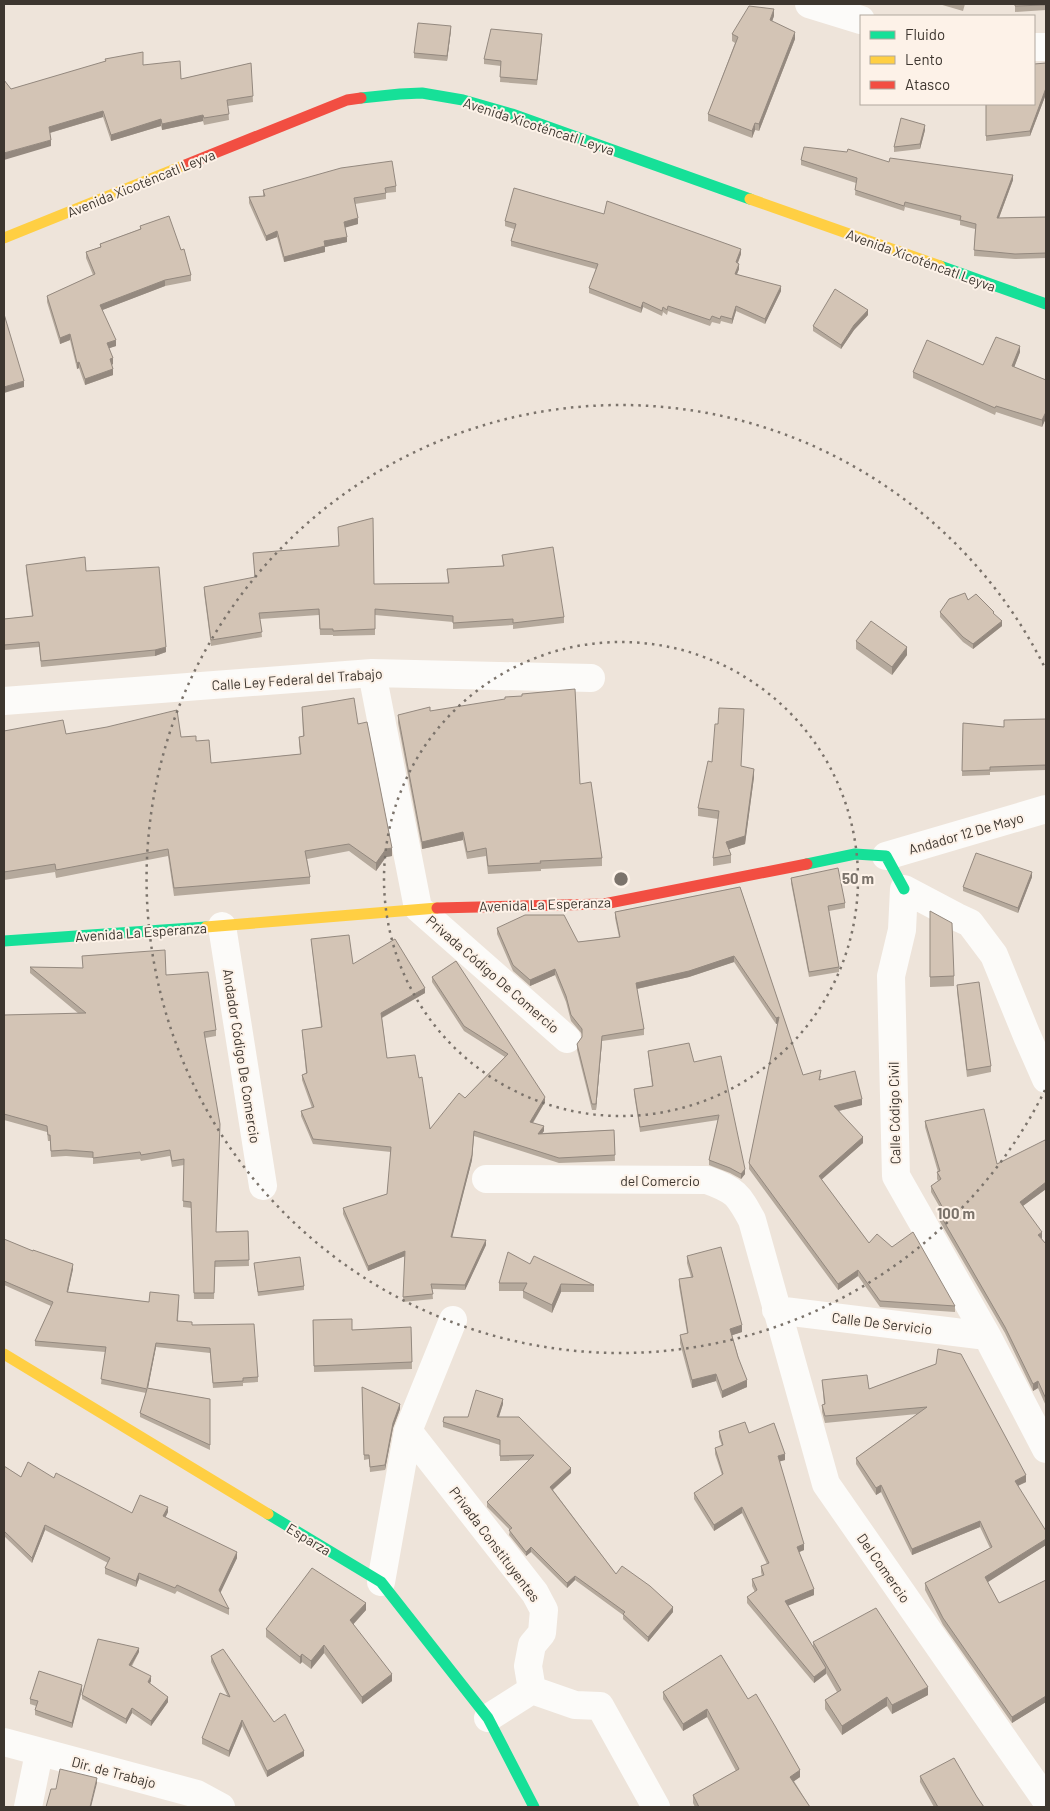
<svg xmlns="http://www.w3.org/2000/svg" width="1050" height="1811" font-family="Barlow,sans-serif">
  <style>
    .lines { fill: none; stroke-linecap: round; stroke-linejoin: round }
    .street { stroke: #fcfbf9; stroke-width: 28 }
    .fast { stroke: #16e098; stroke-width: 11 }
    .slow { stroke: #ffcf43; stroke-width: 11 }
    .jam { stroke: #f24e42; stroke-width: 11 }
    .wall { fill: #b5a99c }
    .shaded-wall { fill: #94897f }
    .building { fill: #d3c4b5; stroke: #94897f }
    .ring { fill: none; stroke: #7b736b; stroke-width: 2.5; stroke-dasharray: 2.5 5 }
    .labels { text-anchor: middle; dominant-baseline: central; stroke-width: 4; stroke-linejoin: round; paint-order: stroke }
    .street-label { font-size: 14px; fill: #3d362f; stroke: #fdf2e8 }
    .centre { fill: #7b736b; stroke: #fdf2e8; stroke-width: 2.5 }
    .ring-label { font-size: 15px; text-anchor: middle; font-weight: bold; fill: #7b736b; stroke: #fdf2e8; stroke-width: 4; stroke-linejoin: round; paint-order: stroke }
  </style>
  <rect width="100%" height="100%" fill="#eee4da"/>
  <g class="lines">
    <!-- street -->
    <path class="street" d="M809,4l52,16
      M1034,47h12
      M372,673l46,235 149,131
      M4,701l368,-28 219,5
      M886,856l160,-47
      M222,926l41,260
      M1046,1079l-19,-43 -33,-81 -24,-32 -13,-6 -53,-28 -2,41 -11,46 5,200 91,160 59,113
      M486,1179l221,1c28,10 31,14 45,40l74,264 220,316
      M776,1310l211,26
      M408,1431l127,162 9,17 -2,23 -10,12 -4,21 4,24 43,15 25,1 56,101
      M381,1582l27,-151 45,-111
      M488,1718l44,-28
      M4,1742l193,52 24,13
      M28,1807l11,-54"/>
    <!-- fast -->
    <path class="fast" d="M361,98l39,-4 22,-1 41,7 49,14 238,85
      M940,266l106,38
      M807,864l48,-10 31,2 18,33
      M4,941l202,-14
      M268,1514l113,68 107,136 46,89"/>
    <!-- slow -->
    <path class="slow" d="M750,199l190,67
      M4,238l181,-73
      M206,927l231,-19
      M4,1354l264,160"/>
    <!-- jam -->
    <path class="jam" d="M185,165l162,-65 14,-2
      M437,908l167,-4 203,-40"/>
  </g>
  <!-- wall -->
  <path class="wall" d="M939,4h26l-2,7z
    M1015,4h31v6l-31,2z
    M774,16l-2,5 23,18 -36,92 -4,-1 -3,8 -44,-17v-7l27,-71 -3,-2v-7z
    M451,30l-4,31 -33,-3v-5z
    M542,38l-5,47 -37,-3 1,-16 -17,-2v-5z
    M105,59l38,6 38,14 70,-16 2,39 -25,4 1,14 -25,5 -1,-4 -41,9 -1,-4 -50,15 -8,-24 -53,16 1,13 -40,-57 94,-27z
    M1046,63v31l-16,42 -44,5v-37z
    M925,130l-5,19 -26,3v-5z
    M801,160l88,2 124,18 -14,38 47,-1v41l-31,1 -41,-3 1,-27 -15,-4v-4l-55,-14 -1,4 -49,-16 1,-12 -55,-18z
    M396,186v6l-10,1v6l-31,5 3,20 -13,3 2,15 -22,5v5l-41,10 -7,-25 -11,4 -17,-38v-6l14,-1v-6z
    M604,214l137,40 -3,9 1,6 -2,5 44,17 -16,33 -29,-13 -4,13 -11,-3 -1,3 -8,-2 -2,4 -42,-15 -1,4 -4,-3 -1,4 -19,-9 -2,6 -52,-20v-5l7,-19 -85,-23v-5l3,-12 -9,-3v-5z
    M140,226l41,24 10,25v6l-26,5 -63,24 14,36 -7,2 4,16 -1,1 1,10 -28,10 -6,-17 -2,1 -7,-29 -10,4 -13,-42v-6l46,-21 -7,-17v-6l14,-5v-3l40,-15z
    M868,315l-14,15 -13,19 -28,-18v-5z
    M1020,352l-6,15 32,13v38l-4,9 -46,-15 -1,3 -82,-37v-6l70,-7z
    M253,553l121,31 74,-1 -1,-14 56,-3 -1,-11 62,62v6l-51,6v-4l-60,4v-7l-78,-7v20l-42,1v-1h-13l-1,-20 -59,4 2,18 -51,9 -7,-53v-6l51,-9z
    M26,565l60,6 80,81 -11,4 -114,11 -2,-20 -35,3v-31l28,-3 -6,-45z
    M968,600l26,14 8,12 -29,23 -10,-7 -23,-25v-5z
    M856,641l51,14 -15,20 -36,-26z
    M302,707l56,17 34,132 -6,1 -10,14 -27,-20 -42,8 3,18v7l-136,12 -6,-40 -112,22 -1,-6 -51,8v-149l62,3 115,3 15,4 15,22 89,-9 -1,-10v-7l4,-1z
    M430,711l150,73 22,74v8l-61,3v2l-53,3 -2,-18 -19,3 -4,-19 -41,9 -24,-126v-8z
    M744,717l-3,49 13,11 -9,67 -16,5 2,6v8l-18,3v-8l5,-39 -20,-3v-8l14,-46 6,-38z
    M1046,719v51l-56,2v3l-28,1 1,-53 41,4z
    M1032,877l-14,36 -55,-22v-4z
    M791,878l54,25v5l-16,3 10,56v5l-30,5 -18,-94z
    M740,887l63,188 18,1 -1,3 42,26 -23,6 24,32 -42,36 48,64 86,63v6l-75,-5 -22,-31 -20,14 -89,-121v-6l29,-140 -2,1 -42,-62 -45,15 -52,12 7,40v6l-42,6 -6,69h-4l-15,-60v-6l5,-7v-3l-11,-13 -5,-19 -11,-27 -25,11 -17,-15 -16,-37v-6l81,14 41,-5 -4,-19v-6z
    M930,911l24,65v10l-24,1z
    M311,939l42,25 72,29 -43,25 5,40 43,71 35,-31 40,-41 -41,-26 -32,-49v-5l24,-16 89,141 -12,21 11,8 -2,2 72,-3 1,31 -56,2 -85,-27 -2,24 -20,77 34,8 -21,45 -33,-1 1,10 -30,3 2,-46 -37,15 -25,-57v-6l44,-14 4,-42 -78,-8 -12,-28v-5l11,-3 -10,-28v-5l4,-2 -4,-43 19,-3z
    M82,956l84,19 50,55v6l-11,2 11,194 32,-1 1,35 -34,1 -1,32h-20l-3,-91 -8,-1 1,-42 -12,2 -2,-11 -29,5 -1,-2 -47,5v-6l-27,-2 -15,1 -1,-16h-2l-1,-9 -43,-12v-105l75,-1 -49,-41v-6l53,1z
    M957,985l34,81v6l-24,5 -10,-85z
    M648,1051l46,11 51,112 -4,5 -11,-6 -21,-8v-5l9,-40 -78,12 -6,-38v-5l18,-3z
    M925,1121l72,43 49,-22v47l-23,17 19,33 4,5v162l-8,-18 -5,3 -28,-58 -66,-113v-7l3,-2 -11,-19v-6l7,-5 -1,-2v-7h1l-13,-45z
    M4,1239l69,30 -5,23 81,10 30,-2 -1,21 14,4 66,52v5l-15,1v3l-30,2 -3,-35 -54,-6 -8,41 62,11v51l-70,-33v-4l6,-20 -45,-9 4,-32 -70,-6v-5l16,-35 -47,-21z
    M687,1256l55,76 -10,3 15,52 -25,11 -6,-17 -24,7 -12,-45v-8l7,-2 -8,-47v-7l12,-2 -4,-14z
    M254,1263l50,23v4l-46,6z
    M530,1264l64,21v7h-33l-9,21 -29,-15v-7h-24v-8z
    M313,1320l39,10 59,-3 1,42 -98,3z
    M936,1364l90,118 -8,4 28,59 -59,37 12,21 47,-23v122l-34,21 -69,-98 -18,-35v-7l65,-35 -10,-21 -68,28 -31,-63 -5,3 -20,-31v-6l61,-44 -92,9 -3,-11v-7h2l-2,-25 47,9z
    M362,1387l38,22 -7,19 -8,42 -15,2 -1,-13 -5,1z
    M503,1404l-4,13 72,56 -18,17 63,84 57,38 -25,30 -25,-23v-4l-48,-35 -8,8 -36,-36 -5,4 -17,-21 1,-5 -23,-23v-5l42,-42 -29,1v-16l-57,-18v-5l25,-5z
    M719,1431l30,2 36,27 -6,1 25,89 -5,2 15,43 -26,10 25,42v-5l115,53 -36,19 -5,-8 -45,29 -17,-26v-9l12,-8 -11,-19 -12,10 -67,-80v-6l8,-5 -3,-6v-7l10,-3 -1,-4v-6l6,-2 -25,-51 -28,18 -20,-32v-6l28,-18 -7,-21v-6l7,-2 -3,-9z
    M4,1466l17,11 33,1 78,35 36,-1 -3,6 72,40 -17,34 9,17v6l-52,-24 -2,3 -36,-15 -3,8 -31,-13v-6l3,-5 -63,-33 -13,33 -28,-27z
    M366,1610l-13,14 39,57 -30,23 -38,-51 -13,16 -9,-7 -2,2 -34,-27v-8z
    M139,1652l-7,14 19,15 -1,2 18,19 -17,24 -19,-13 -6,11 -44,-25v-4z
    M211,1656l63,66 30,34 -37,21 -25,-51 -13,31 -27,-13v-6l25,-43 -16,-33z
    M82,1690l-10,38 -37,-13v-5l1,-4 -6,-2v-5z
    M663,1692l85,7 52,78 -6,4 16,26h-115l-2,-4v-8l43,-24 -29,-54 -24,14 -20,-32z
    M920,1776l57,21 7,10h-50l-14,-25z"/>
  <!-- shaded-wall -->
  <path class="shaded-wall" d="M774,9v7l-4,11v-7z
    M451,26v4l-4,31v-5z
    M795,32v7l-36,92v-7z
    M1046,88v6l-16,42v-5z
    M103,111v6l-54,16v-6z
    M203,115v6l-41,9v-6z
    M161,119v7l-50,15v-6z
    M755,123v7l-3,8v-7z
    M925,125v5l-5,19v-5z
    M51,140v6l-47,14v-7z
    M1013,175v5l-16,43v-5z
    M358,218v6l-14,4v-6z
    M277,231v6l-11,4v-5z
    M347,237v5l-22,5v5l-41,10v-5l40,-16z
    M741,249v5l-5,13v-5z
    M739,264v5l-4,10v-5z
    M165,280v6l-65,25v-6z
    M781,286v5l-16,33v-5z
    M643,302v5l-2,6v-5z
    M736,306v5l-4,13v-5z
    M868,310v5l-14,15 -13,19v-4l13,-20z
    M70,334v6l-10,4v-6z
    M116,340v6l-9,3v-6z
    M1020,346v6l-8,21v-7z
    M113,358v6l-3,1v-6z
    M79,362v6l-2,1v-6z
    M113,369v6l-28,10v-6z
    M24,381v6l-20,6v-6z
    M1046,412v6l-4,9v-7z
    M1002,621v5l-29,23v-5z
    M166,647v5l-11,4v-6z
    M907,647v8l-15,20v-8z
    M754,769v8l-9,67 -19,6v-8z
    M463,832v8l-41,9v-7z
    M392,848v8l-6,1 -10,14v-8l10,-14z
    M1032,872v5l-14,36v-5z
    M734,956v6l-45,15 -53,12v-6z
    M555,969v6l-25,11v-6z
    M425,988v5l-44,25v-5z
    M779,1017v6l-3,1v-6z
    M602,1036v5l-6,69v-6z
    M545,1097v5l-15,25v-5z
    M862,1099v6l-28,7v-6z
    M544,1126v5l-6,8v-5z
    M474,1131l-2,29 -21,82v-5z
    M863,1137v6l-44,39v-6z
    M745,1169v5l-4,5v-5z
    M1046,1182v7l-26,19v-6z
    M1042,1232v7l-4,-4z
    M486,1240v5l-21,45v-5z
    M405,1251v5l-37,15v-5z
    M73,1264v5l-6,27v-4z
    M858,1270v6l-20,14v-6z
    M561,1284v8l-9,21v-8z
    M742,1325v7l-12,4v-7z
    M156,1343v4l-9,46v-5z
    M716,1374v7l-24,7v-8z
    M747,1380v7l-25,11v-7z
    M1038,1381v7l-5,3v-7z
    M503,1399v5l-6,18v-5z
    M400,1404v5l-7,19 -8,42v-5l8,-42z
    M785,1454v6l-7,2v-6z
    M571,1468v5l-21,19v-5z
    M1026,1475v7l-11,5v-6z
    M881,1485v7l-5,3v-7z
    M168,1507v5l-5,10v-6z
    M742,1507v6l-28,18v-6z
    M980,1521v6l-68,28v-6z
    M45,1525v5l-13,33v-5z
    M1046,1539v6l-61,39v-7z
    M804,1544v6l-7,3v-6z
    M531,1547v5l-5,4v-4z
    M237,1552v6l-18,38v-6z
    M139,1573v6l-3,8v-6z
    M575,1576v4l-8,8v-5z
    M814,1589v6l-29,12v-6z
    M366,1603v7l-16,18v-8z
    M673,1607v5l-25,30v-5z
    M324,1645v8l-13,16v-8z
    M139,1648v4l-10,17v-4z
    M302,1654v8l-2,2v-7z
    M826,1668v6l-12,9v-6z
    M392,1674v7l-30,23v-7z
    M151,1676v5l-3,6v-5z
    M82,1685v5l-10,38v-5z
    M928,1687v8l-36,19v-9z
    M1046,1696v6l-34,21v-6z
    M168,1697v5l-17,24v-5z
    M887,1697v9l-45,29v-9z
    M132,1708v5l-6,11v-5z
    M707,1709v8l-24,14v-7z
    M242,1720v6l-13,31v-6z
    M304,1751v5l-37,21v-6z
    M800,1770v7l-10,7v-7z
    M97,1778v5l-6,24h-1z"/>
  <!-- building -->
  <path class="building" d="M1015,4h31v1l-31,1z
    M749,6l25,3 -4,11 25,12 -36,92 -4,-1 -3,8 -44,-17 30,-77 -6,-3z
    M418,23l33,3 -4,30 -33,-3z
    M491,29l51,5 -5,46 -37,-3 1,-16 -17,-2z
    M143,52v13l37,-4 1,18 70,-16 2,33 -26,4 2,14 -25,4 -1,-3 -41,9 -1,-5 -50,16 -8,-24 -54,16 2,13 -47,13v-73l7,9 95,-28 -1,-2z
    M1046,63v25l-16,43 -44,5v-32h48v-40z
    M901,118l24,7 -5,19 -26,3z
    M804,147l43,5 1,-3 41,13 1,-4 123,17 -16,43 49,-1v36l-31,1 -41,-4 2,-26 -16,-4 1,-4 -56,-14 -1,4 -49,-16 2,-12 -56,-18z
    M392,161l4,25 -11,2 1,5 -32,5 4,20 -14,4 3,15 -23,4 1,5 -41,11 -7,-26 -11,5 -17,-39 16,-1 -2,-6 78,-22z
    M514,188l90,26 3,-13 134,48 -5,13 3,2 -4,10 46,12 -16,33 -29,-13 -4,13 -11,-3 -1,3 -8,-3 -2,4 -42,-14 -1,4 -4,-3 -1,4 -19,-9 -2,6 -52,-20 9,-24 -87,-23 5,-17 -11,-3z
    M169,216l12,34 3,-1 7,26 -26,5 -65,25 16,35 -9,3 6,15 -3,1 3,10 -28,10 -6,-17 -2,1 -7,-29 -10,4 -13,-42 48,-22 -9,-22 15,-5 -1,-3 41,-15 -1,-3z
    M835,289l33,21 -14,15 -13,20 -28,-19z
    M4,314l20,67 -20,6z
    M996,337l24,9 -8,20 34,14v32l-4,8 -46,-14 -1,2 -82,-36 14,-32 56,25z
    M373,518l1,66 75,-1 -2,-14 57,-3 -2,-11 51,-8 11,70 -51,6v-4l-60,4v-7l-78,-7v20l-42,2v-2h-13l-1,-20 -60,4 3,19 -51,8 -7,-53 51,-10 -2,-24 86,-7 -1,-19z
    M85,557l1,14 73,-4 7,80 -11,3 -114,11 -2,-19 -35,3v-26l29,-3 -7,-51z
    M965,593l3,7 8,-6 18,18 -1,1 9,8 -29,23 -10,-7 -23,-25 9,-13z
    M871,621l36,26 -15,20 -36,-26z
    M575,689l5,95 11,-2 11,76 -62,3 1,2 -53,3 -2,-18 -19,4 -4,-20 -41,10 -24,-127 32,-8v4l75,-12v-2l17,-1v-2z
    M354,698l4,26 9,-2 25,126 -6,1 -10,14 -27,-19 -44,7 5,26 -136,11 -6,-39 -112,21 -1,-6 -51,8v-141l59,-11 3,14 41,-7 70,-17 4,27 15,-1v5l13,-1 2,23 90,-9 -2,-17 5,-1 -2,-29z
    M719,708l25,1 -3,57 13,3 -9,67 -19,6 5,13 -18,3 6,-47 -21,-3 10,-47 4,1 3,-38h3z
    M1046,719v46l-56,2v3l-28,1 1,-48 41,4v-7z
    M976,853l56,19 -14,36 -55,-21z
    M838,868l7,35 -17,3 11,61 -30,5 -18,-94z
    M740,887l63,188 18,-5 -2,10 36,-9 7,28 -28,7 29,31 -44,39 50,67 8,-9 15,13 21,-15 42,74 -75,-5 -22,-31 -20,14 -89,-121 30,-146 -3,1 -42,-62 -45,15 -53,12 8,46 -42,7 -6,68h-4l-15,-60 5,-7v-8l-11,-14 -5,-19 -11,-27 -25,11 -17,-15 -16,-37 28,-13h39l14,27 42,-5 -5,-25z
    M930,911l22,12 2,53 -24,1z
    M349,935l4,29 42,-25 30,49 -44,25 6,45 28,-3 4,23 3,-1 8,52 29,-36 6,5 43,-44 -44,-28 -32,-49 24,-16 89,136 -15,25 14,4 -6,8 76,-4 1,25 -56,3 -85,-27 -2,24 -21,82 35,3 -21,45 -34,-1 2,10 -30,3 2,-46 -37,15 -25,-58 44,-14 4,-47 -78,-8 -12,-28 13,-4 -12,-32 5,-2 -5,-43 20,-3 -11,-88z
    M165,950l1,25 42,-3 8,58 -12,2 16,92 -4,108 32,-1 1,29 -34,1 -1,32h-20l-3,-91 -8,-1 1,-42 -12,2 -2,-11 -29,5 -1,-3 -47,6v-6l-27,-2 -15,1 -1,-16h-2l-1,-9 -43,-12v-99l82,-2 -56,-46 53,1 -1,-12z
    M979,982l12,84 -24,4 -10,-85z
    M689,1043l5,19 27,-6 24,113 -4,5 -11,-6 -21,-8 10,-45 -79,12 -6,-38 19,-3 -5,-35z
    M984,1109l13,55 48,-24 1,2v40l-26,20 22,30 -4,3 8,9v14l-1,1 1,1v139l-8,-18 -5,3 -28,-57 -66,-114 5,-3 -13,-24 10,-7 -4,-7 3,-1 -15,-50z
    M4,1239l29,12v-1l40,14 -6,28 82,10 1,-10 29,3 -2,26 15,1v3l62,-1 4,53 -15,1v3l-30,2 -3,-35 -54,-5 -9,45 63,11v46l-70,-32 7,-24 -46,-10 5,-32 -71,-6 18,-39 -49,-21z
    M721,1247l21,78 -12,4 8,28 9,23 -25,11 -6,-17 -24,6 -12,-45 8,-2 -9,-54 14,-2 -6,-21z
    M508,1252l22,12 4,-8 60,29 -33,-1 -9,21 -29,-14 4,-8h-28z
    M300,1257l4,29 -46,6 -4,-29z
    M352,1319v11l59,-3 1,35 -98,4 -1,-46z
    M938,1349l23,5 65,121 -11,6 31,50v8l-61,38 14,26 47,-23v116l-34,21 -69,-99 -18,-35 67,-36 -12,-26 -68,28 -31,-64 -5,3 -20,-30 71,-51 -102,9 -3,-11 3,-1 -3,-24 45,-5 2,14 67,-25z
    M362,1387l38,17 -7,19 -8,42 -15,2 -1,-12h-5z
    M476,1390l27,9 -6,18h22l52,51 -21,19 66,87 6,-8 28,20 23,21 -25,30 -25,-23 2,-2 -50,-36 -8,7 -36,-36 -5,5 -17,-22 3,-2 -25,-26 47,-47 -34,1v-16l-57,-18 1,-5h24z
    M745,1422l4,11 25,-10 11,31 -7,2 26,88 -7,3 17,42 -29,12 41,67 -12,9 -67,-80 10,-7 -5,-11 12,-4 -3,-9 8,-3 -27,-56 -28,18 -20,-32 29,-19 -8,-26 8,-3 -4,-14z
    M28,1462l26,16 2,-5 76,40 8,-18 28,12 -5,9 74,36 -18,38 10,19 -52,-24 -2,3 -36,-15 -3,8 -31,-13 5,-10 -65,-33 -13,33 -28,-27v-65l17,11z
    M312,1568l54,35 -16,17 42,54 -30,23 -38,-52 -13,16 -9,-7 -2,3 -34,-28z
    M876,1608l52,79 -36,18 -5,-8 -45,29 -17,-26 16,-10 -28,-48z
    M98,1639l41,9 -10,17 22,11 -3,6 20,15 -17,24 -19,-13 -6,11 -44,-24z
    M223,1649l51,73 11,-8 19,37 -37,20 -25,-51 -13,31 -27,-13 18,-45 10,4 -19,-41z
    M721,1655l27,44 8,-5 19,32 25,44 -10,7 20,30h-111l-6,-12 46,-26 -32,-60 -24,15 -20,-32z
    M39,1671l43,14 -10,38 -37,-13 3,-9 -8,-2z
    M954,1758l23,39 7,10h-46l-18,-31z
    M60,1769l37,9 -7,29h-44l5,-18h5z"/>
  <!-- distance rings -->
  <g class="ring">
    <circle cx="621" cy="879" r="237"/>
    <path d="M1045 1090A474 474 0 1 1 1045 668"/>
  </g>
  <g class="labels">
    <!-- street labels -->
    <g class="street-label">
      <text transform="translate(539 126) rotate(18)">Avenida Xicoténcatl Leyva</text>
      <text transform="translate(141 183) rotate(-22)">Avenida Xicoténcatl Leyva</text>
      <text transform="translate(921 260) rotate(20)">Avenida Xicoténcatl Leyva</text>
      <text transform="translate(297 679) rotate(-4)">Calle Ley Federal del Trabajo</text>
      <text transform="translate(966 833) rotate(-16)">Andador 12 De Mayo</text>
      <text transform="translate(545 904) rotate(-2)">Avenida La Esperanza</text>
      <text transform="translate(141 932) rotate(-4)">Avenida La Esperanza</text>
      <text transform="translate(493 974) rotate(41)">Privada Código De Comercio</text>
      <text transform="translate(242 1056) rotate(81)">Andador Código De Comercio</text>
      <text transform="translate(894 1113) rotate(-91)">Calle Código Civil</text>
      <text x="660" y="1180">del Comercio</text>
      <text transform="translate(882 1323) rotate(7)">Calle De Servicio</text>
      <text transform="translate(309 1539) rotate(31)">Esparza</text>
      <text transform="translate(495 1544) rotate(53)">Privada Constituyentes</text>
      <text transform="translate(884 1568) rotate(55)">Del Comercio</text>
      <text transform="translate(114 1772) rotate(15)">Dir. de Trabajo</text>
    </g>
  </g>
  <circle cx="621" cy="879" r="8" class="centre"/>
  <g class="ring-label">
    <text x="858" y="884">50 m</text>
    <text x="956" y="1219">100 m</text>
  </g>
  <!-- border -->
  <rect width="1050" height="1811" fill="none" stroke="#3d362f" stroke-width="10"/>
  <!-- legend -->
  <rect x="860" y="15" width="175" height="90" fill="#fdf2e8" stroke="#b0a79e"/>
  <rect x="870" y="31" width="25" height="8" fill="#16e098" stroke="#b0a79e"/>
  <text x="905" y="40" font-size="15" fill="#3d362f">Fluido</text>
  <rect x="870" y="56" width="25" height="8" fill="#ffcf43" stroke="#b0a79e"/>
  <text x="905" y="65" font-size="15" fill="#3d362f">Lento</text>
  <rect x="870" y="81" width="25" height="8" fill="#f24e42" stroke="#b0a79e"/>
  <text x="905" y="90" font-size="15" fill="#3d362f">Atasco</text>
</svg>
